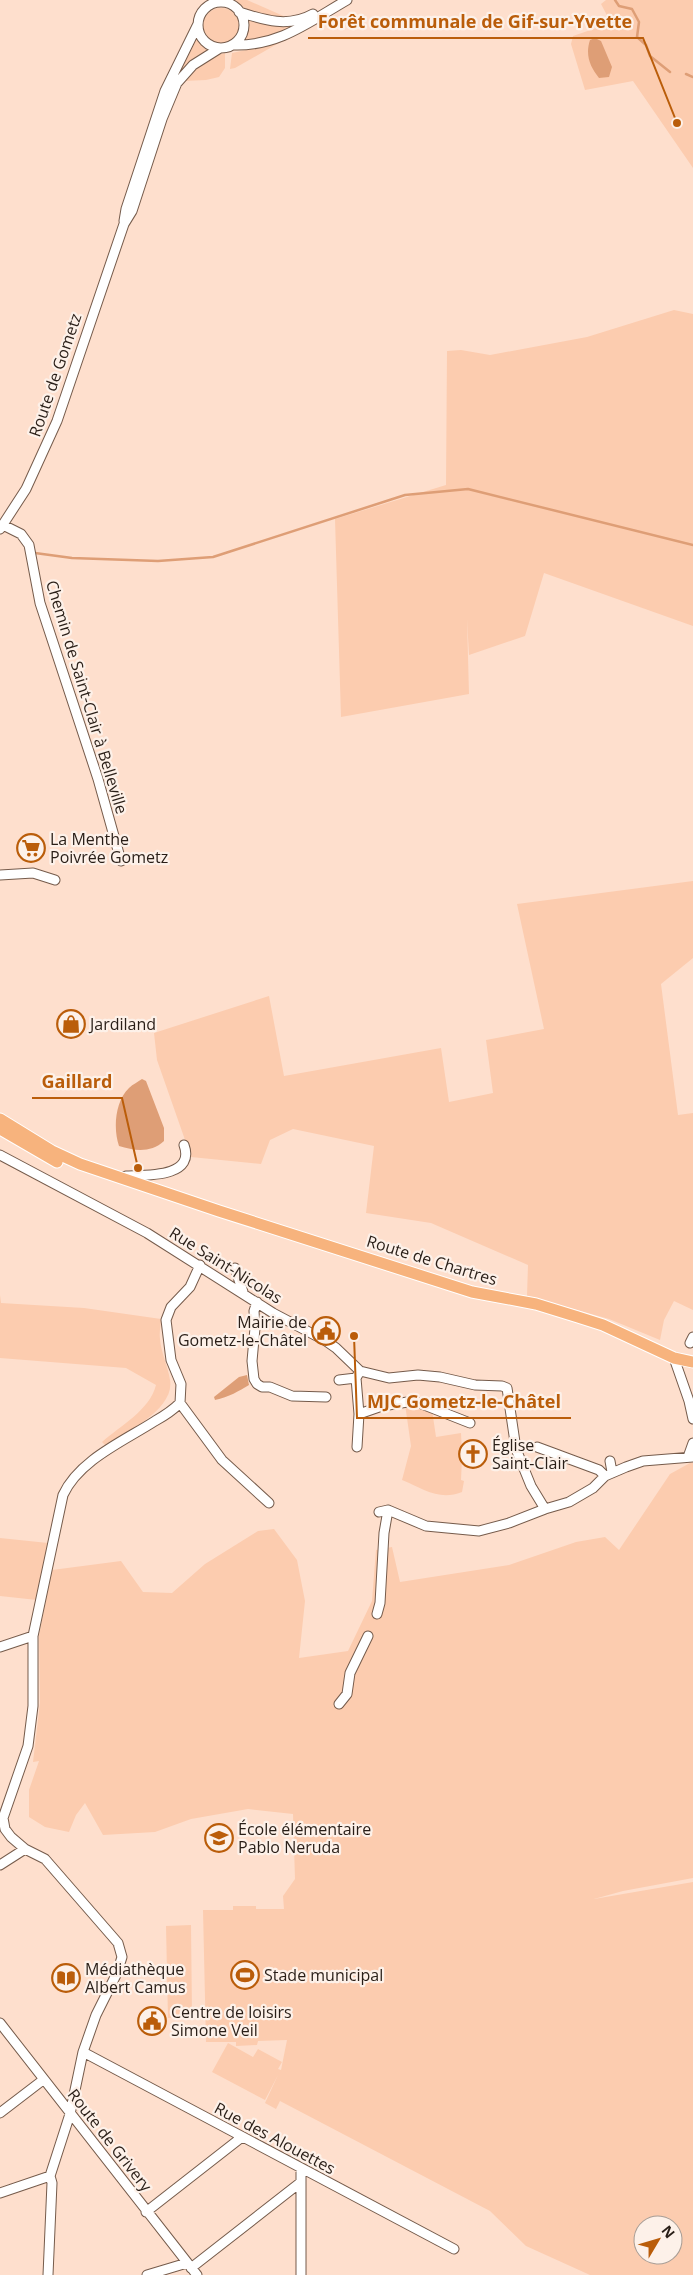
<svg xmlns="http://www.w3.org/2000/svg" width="693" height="2275" font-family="'Open Sans',sans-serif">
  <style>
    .green { fill: #fcccaf; fill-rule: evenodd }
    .water { fill: #de9e76 }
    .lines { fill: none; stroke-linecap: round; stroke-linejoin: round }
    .stream { stroke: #de9e76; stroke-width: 2.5 }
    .minor-casing { stroke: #755b4b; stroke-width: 11 }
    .major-casing { stroke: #fff; stroke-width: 13 }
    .minor { stroke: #fff; stroke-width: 9 }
    .major { stroke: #f7b37d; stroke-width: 11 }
    .labels { text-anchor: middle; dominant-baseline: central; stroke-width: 4.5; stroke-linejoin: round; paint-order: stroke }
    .street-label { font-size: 16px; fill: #291e17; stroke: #fdf1e9 }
    .poi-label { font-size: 16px; fill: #291e17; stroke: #fdf1e9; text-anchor: start }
    .leader { fill: none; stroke: #ba5d0a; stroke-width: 2 }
    .callout-dot { fill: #ba5d0a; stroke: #fdf1e9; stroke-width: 2 }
    .callout-label { font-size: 18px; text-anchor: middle; font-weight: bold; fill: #ba5d0a; stroke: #fdf1e9; stroke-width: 4.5; stroke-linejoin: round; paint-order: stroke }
  </style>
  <rect width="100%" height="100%" fill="#fedfcd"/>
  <!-- green -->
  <path class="green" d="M235,0h12l41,18c-17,3 -41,-5 -53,-18z
    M606,0h87v168l-60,-87 -48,9 -14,-46 2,-8 38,-13 -10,-19z
    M203 26a18 18 0 1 1 36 0a18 18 0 1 1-36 0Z
    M249,19l24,6h17l1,4 -11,6 -37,6 4,-6z
    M291,36l-56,32 -5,1 2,-16 41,-9z
    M198,38l10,13 -19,13 -15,16 21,-41z
    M225,53v15l-6,9 -13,3 -22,1c7,-14 26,-25 41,-28z
    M674,310l19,4v312l-149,-53 -19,63 -56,19 -2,-36 2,75 -128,23 -6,-198 111,-34 1,-134 14,-1 29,5 97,-18z
    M693,881v77l-32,26 17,131 15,-2v197l-19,-9 -10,19 -4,20 -51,-21 -82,-23 1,-31 -97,-42 -65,-10 8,-67 -81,-17 -23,11 -9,24 -70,-7 -34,-97 -3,-27 115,-37 15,80 157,-28 8,54 44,-9 -7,-53 58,-11 -27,-125z
    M0,1295l1,8 83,5 77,11c0,6 -2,13 -1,20 1,14 8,27 10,41 5,29 -44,52 -64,66l-4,-4c18,-16 48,-32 54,-57l-30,-17 -126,-10z
    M405,1404l14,1 13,5 4,27 25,-4 1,20 2,2 -2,3 -1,22 3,1 -2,11c-23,9 -38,-3 -60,-12l9,-34z
    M690,1463h3v415l-70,13 -29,8 99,-17v393h-103l-64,-29 -36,-35 -210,-110 -4,8 -11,-6 13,-28 -13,25 -53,-28 16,-29 25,14 5,-8 24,13 -4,7 3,1 6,-30 -29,1 -1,4 -21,1v-4h-30l-3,-132h30v-4h23v3h28l-1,-13 12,-17 -2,-65 -45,-5 -57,10 -36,13 -52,3 -18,-32 -9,12 -7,17 -24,-5 -16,-10v-27l10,-29 -6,1 7,-59 -1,-68 13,-65 69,-9 22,31 29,1 33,-29 53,-33 16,-2 23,31 8,41 -6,57 49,-7 24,-50 4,-51 16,-3 8,35 109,-17 67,-23 29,-5 14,13 51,-76zM643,2225h30v30h-30z
    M0,1538l48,5 -11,57 -37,-4z
    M191,1925l1,91 -24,2 -2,-92z"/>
  <!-- water -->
  <path class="water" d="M595,38l6,3 11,26 -3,10 -10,1c-9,-11 -14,-23 -9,-38z
    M142,1079l4,2 18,47v13c-13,12 -29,10 -45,5 -6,-17 -4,-45 10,-58 4,-4 9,-6 13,-9z
    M247,1375l2,10c-10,6 -20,12 -34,15l-1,-3 25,-20z"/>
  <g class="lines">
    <!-- stream -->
    <path class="stream" d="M615,0l4,6 13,3 7,13 -2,15 9,8 4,11 20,16
      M686,74l7,3
      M35,553l37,5 86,3 55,-4 192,-62 63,-6 225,56"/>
    <defs>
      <path id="minor" d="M198 25a23 23 0 1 1 46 0a23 23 0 1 1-46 0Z
        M239,12c25,8 49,16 74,2
        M232,45c46,2 77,-23 115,-45
        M124,221l2,-12 39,-118 33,-67
        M3,525l18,9 8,11 11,58 58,176 23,82
        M0,529l26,-40 31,-68 67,-197 8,-13 30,-92 15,-36 16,-18 27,-17
        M0,875l33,-2 22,7
        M0,1155l147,78 126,80 53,28 10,7 24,23 29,7 29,-3 22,2 35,8 27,1 5,2 9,61 15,37 14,23
        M122,1178l4,-2c18,-1 70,2 58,-31
        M235,1268l8,24
        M257,1302l-3,9 1,17 -3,33 2,18 3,5 5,3h8l22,9 34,1
        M690,1343l3,-6
        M674,1358l15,43 4,18
        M339,1380l17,-2
        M180,1403l42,57 47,43
        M359,1414l23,-8 32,-5 56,22
        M357,1447l2,-33 -3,-36 4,-7
        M537,1447l62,23 6,6
        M688,1457l5,-14
        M610,1461l2,11
        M379,1512l9,-2 38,16 53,5 30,-8 36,-14 24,-7 24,-14 12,-12 21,-9 17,-6 50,-4
        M377,1614l3,-11 4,-70 4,-23
        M0,1647l33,-11
        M339,1704l8,-10 3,-21 18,-37
        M0,1865l25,-16
        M0,2023l197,252
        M83,2052l371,197
        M0,2113l43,-33
        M0,2193l50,-17
        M146,2212l96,-75
        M191,2268l110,-86
        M48,2275l4,-92 -2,-7 20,-62 13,-62 13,-37 21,-42 5,-16 -4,-14 -73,-84 -20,-10 -14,-12 -6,-8 -2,-11 25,-72 5,-40v-70l30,-141c16,-35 61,-54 92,-74 9,-5 18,-11 25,-18l1,-19 -10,-24 -5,-40 5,-13 19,-20 10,-22
        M147,2275l40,-12
        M301,2275v-107"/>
      <path id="major" d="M0,1119l52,32 28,13 139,47 253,81 64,12 42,13 25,8 71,33 19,4
        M0,1129l57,33"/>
    </defs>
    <!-- minor casing -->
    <use href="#minor" class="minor-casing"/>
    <!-- major casing -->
    <use href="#major" class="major-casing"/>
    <!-- minor -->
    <use href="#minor" class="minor"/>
    <!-- major -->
    <use href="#major" class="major"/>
  </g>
  <!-- icons -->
  <defs>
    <symbol id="supermarket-ring" viewBox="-11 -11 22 22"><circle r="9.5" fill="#fdf1e9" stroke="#ba5d0a" stroke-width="1.5"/><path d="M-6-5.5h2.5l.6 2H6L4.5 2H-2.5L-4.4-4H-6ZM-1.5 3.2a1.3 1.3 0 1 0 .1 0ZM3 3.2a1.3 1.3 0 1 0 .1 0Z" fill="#ba5d0a"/></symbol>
    <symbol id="shop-ring" viewBox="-11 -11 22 22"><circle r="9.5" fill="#fdf1e9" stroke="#ba5d0a" stroke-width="1.5"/><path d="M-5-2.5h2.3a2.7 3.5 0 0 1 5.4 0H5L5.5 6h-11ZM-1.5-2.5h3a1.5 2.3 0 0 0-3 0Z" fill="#ba5d0a"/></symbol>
    <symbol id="civic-ring" viewBox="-11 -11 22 22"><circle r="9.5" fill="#fdf1e9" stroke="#ba5d0a" stroke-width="1.5"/><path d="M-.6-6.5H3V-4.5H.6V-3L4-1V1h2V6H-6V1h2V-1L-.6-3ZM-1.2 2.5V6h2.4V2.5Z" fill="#ba5d0a"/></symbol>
    <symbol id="church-ring" viewBox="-11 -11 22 22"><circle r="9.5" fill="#fdf1e9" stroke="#ba5d0a" stroke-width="1.5"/><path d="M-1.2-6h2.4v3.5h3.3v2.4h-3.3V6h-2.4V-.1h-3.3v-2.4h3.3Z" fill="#ba5d0a"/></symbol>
    <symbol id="school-ring" viewBox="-11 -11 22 22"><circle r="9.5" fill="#fdf1e9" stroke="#ba5d0a" stroke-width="1.5"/><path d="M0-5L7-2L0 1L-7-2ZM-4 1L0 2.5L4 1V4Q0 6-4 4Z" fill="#ba5d0a"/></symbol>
    <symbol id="stadium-ring" viewBox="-11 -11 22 22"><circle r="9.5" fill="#fdf1e9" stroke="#ba5d0a" stroke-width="1.5"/><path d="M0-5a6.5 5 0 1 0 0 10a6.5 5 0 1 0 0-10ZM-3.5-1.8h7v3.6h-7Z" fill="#ba5d0a"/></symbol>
    <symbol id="library-ring" viewBox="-11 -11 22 22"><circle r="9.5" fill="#fdf1e9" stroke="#ba5d0a" stroke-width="1.5"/><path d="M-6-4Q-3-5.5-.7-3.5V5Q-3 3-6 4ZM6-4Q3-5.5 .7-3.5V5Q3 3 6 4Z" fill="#ba5d0a"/></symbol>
  </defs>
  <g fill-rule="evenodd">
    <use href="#supermarket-ring" x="15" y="832" width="32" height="32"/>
    <use href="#shop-ring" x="55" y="1008" width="32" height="32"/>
    <use href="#civic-ring" x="310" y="1315" width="32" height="32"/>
    <use href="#church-ring" x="457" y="1438" width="32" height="32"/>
    <use href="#school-ring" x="203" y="1822" width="32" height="32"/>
    <use href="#stadium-ring" x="229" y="1959" width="32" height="32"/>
    <use href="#library-ring" x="50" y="1962" width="32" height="32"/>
    <use href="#civic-ring" x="136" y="2005" width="32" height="32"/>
  </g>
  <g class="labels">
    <!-- street labels -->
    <g class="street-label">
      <text transform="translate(55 375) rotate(-71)">Route de Gometz</text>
      <text transform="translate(87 697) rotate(73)">Chemin de Saint-Clair à Belleville</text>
      <text transform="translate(432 1260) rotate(17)">Route de Chartres</text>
      <text transform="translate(226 1265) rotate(32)">Rue Saint-Nicolas</text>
      <text transform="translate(275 2138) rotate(28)">Rue des Alouettes</text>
      <text transform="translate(110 2140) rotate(52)">Route de Grivery</text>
    </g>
    <!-- poi labels -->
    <g class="poi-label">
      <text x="50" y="839">La Menthe<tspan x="50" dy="18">Poivrée Gometz</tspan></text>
      <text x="90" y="1024">Jardiland</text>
      <text x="307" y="1322" text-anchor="end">Mairie de<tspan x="307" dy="18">Gometz-le-Châtel</tspan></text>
      <text x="492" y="1445">Église<tspan x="492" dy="18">Saint-Clair</tspan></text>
      <text x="238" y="1829">École élémentaire<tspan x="238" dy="18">Pablo Neruda</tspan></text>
      <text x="85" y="1969">Médiathèque<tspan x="85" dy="18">Albert Camus</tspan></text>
      <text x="264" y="1975">Stade municipal</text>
      <text x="171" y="2012">Centre de loisirs<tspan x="171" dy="18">Simone Veil</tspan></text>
    </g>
  </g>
  <!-- callouts -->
  <path class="leader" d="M677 123L643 38H308M138 1168L122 1098H32M354 1336L357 1418H571"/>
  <g class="callout-dot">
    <circle cx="677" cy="123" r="5"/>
    <circle cx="138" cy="1168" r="5"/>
    <circle cx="354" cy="1336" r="5"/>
  </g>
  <g class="callout-label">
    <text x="475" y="28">Forêt communale de Gif-sur-Yvette</text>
    <text x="77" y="1088">Gaillard</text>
    <text x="464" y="1408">MJC Gometz-le-Châtel</text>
  </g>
  <!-- north arrow -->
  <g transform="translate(658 2240) rotate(52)"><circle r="24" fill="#fdf1e9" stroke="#a89d95"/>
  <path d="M0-4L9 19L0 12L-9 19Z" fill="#ba5d0a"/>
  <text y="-8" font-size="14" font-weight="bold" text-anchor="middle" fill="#291e17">N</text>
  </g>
</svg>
